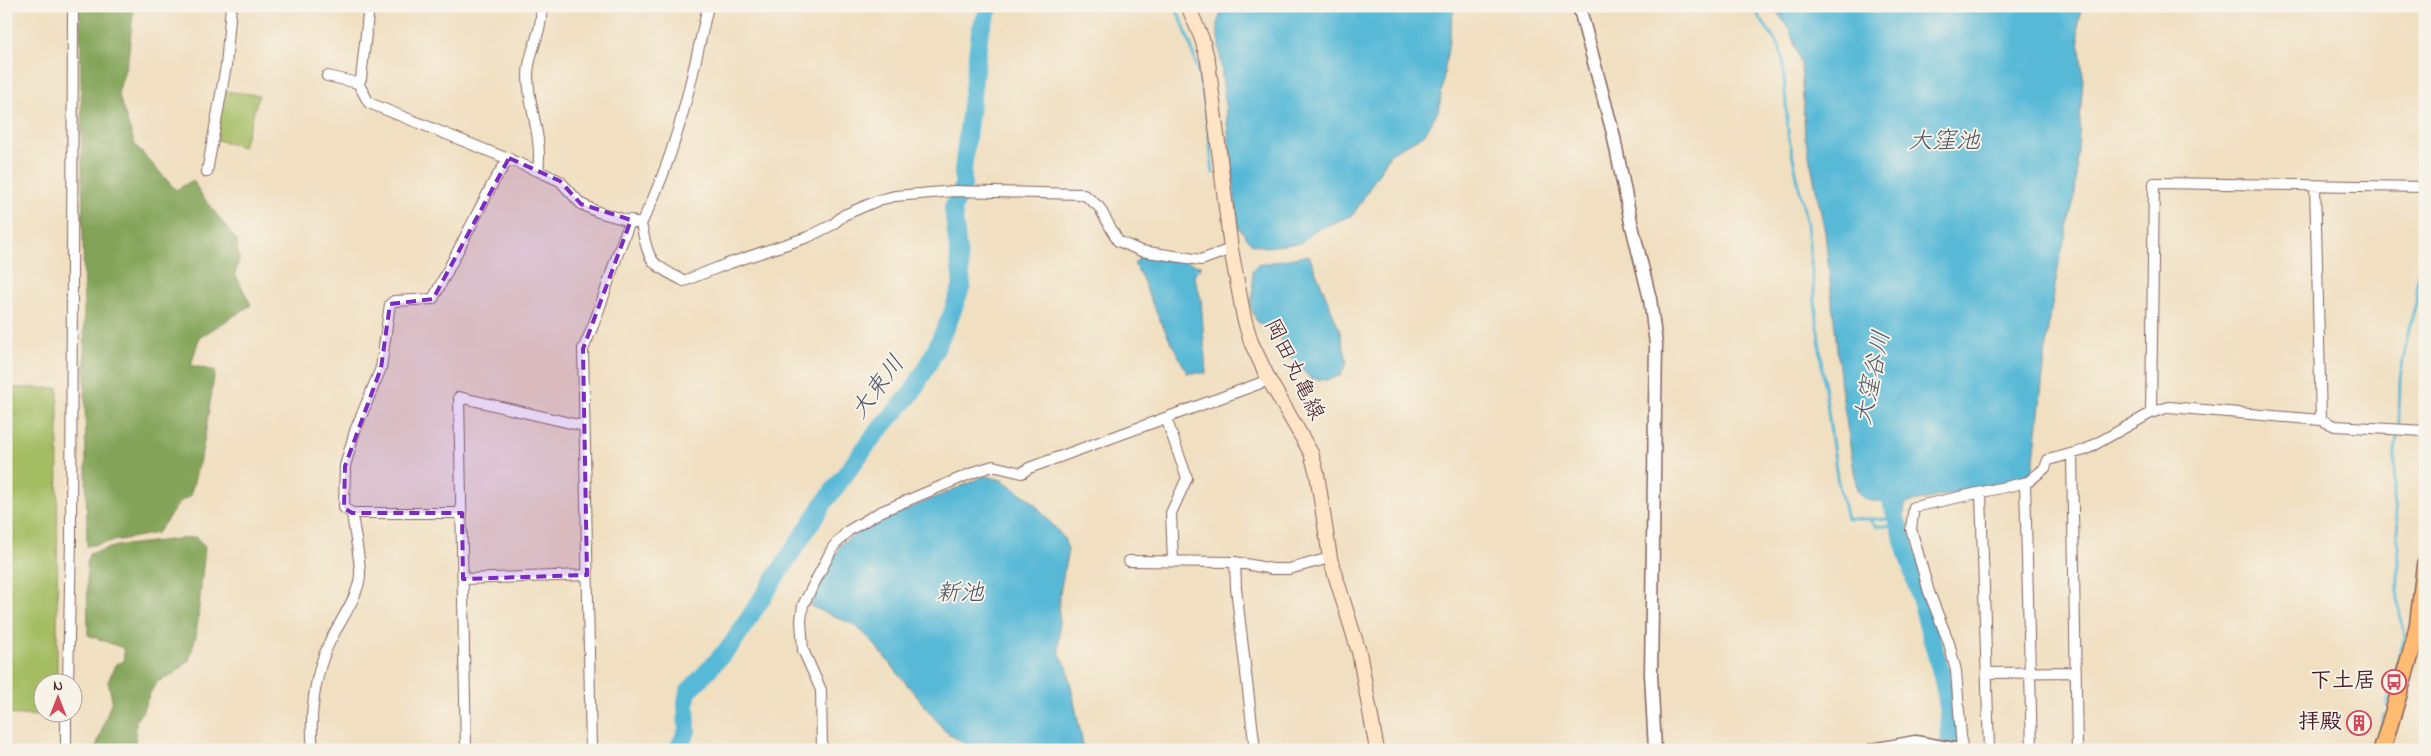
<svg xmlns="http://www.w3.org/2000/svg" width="2431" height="756" font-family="'Indie Flower','Klee One',sans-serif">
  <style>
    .green { fill: #a4bd63; stroke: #776e47 }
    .forest { fill: #83a459; stroke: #666242 }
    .water { fill: #58b9d7; stroke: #516c81 }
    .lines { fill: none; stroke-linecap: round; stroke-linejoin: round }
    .stream { stroke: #58b9d7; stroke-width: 3 }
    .river { stroke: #58b9d7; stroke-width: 18 }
    .minor-casing { stroke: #84625f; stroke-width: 12 }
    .tertiary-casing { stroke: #84625f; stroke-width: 15 }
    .secondary-casing { stroke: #84625f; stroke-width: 16 }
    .trunk-casing { stroke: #84625f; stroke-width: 19 }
    .minor { stroke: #fff; stroke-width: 10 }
    .tertiary { stroke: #fff; stroke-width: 12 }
    .secondary { stroke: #ffe4c6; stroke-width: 14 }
    .trunk { stroke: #febb71; stroke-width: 16 }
    .marked { fill: #7b2cbf; fill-opacity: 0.2; stroke: #7b2cbf; stroke-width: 4; stroke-dasharray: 10 6; stroke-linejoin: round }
    .labels { text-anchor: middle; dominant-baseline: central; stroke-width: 4; stroke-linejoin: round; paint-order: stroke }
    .street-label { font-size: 22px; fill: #4a1f2b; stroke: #f7f3e8 }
    .poi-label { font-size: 22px; font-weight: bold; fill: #4a1f2b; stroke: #f7f3e8; text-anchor: end }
    .water-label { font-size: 24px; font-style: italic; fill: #4f5567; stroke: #f7f3e8 }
  </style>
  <rect width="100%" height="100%" fill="#f7f3e8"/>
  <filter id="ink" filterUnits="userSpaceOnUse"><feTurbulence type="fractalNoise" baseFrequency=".02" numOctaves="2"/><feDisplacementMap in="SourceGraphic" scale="10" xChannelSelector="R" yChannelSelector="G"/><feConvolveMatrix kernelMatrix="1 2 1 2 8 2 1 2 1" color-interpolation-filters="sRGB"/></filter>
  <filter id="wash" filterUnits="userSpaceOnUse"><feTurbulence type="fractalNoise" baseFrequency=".0096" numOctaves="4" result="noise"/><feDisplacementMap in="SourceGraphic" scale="20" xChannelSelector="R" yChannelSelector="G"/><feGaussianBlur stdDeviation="1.12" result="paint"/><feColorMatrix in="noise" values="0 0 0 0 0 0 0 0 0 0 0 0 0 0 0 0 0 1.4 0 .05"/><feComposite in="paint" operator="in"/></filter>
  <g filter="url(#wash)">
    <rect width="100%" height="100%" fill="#f0dfc0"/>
    <!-- green -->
    <path class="green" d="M224,91l35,4 -16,52 -30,-8z
      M6,388h52l-1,295 -15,1v30h14v3l-50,-3z"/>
    <!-- forest -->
    <path class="forest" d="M80,6h54l-6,53 -10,34 17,52 41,45 17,-10 7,13 37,48 2,18 -4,15 16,31 -52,33 -8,27 24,6 -12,77 -13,48 -10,6 -23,31 -70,13z
      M196,537l9,10 -9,89 -7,24 -14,13 -18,9 -7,11 -8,19 -6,8 -1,30h-40l17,-50 -4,-18 7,-17 9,-4 -1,-13 -35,-13 -1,-71 2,-10 28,-8z"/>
    <!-- water -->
    <path class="water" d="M1229,6h225l-15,103 -15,26 -33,18 -38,62 -40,16 -12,12 -36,4 -13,-3 -14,-17 -20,-191c0,-12 -2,-23 11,-30z
      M1773,6h308l-3,23 5,48 -8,118 -16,68 -11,66 -15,140 -9,8 -119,27 -1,10 -14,1 -3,-14c-14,0 -23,2 -30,-11l-16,-103 -16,-155 -20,-96 -4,-72 -11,-33z
      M1309,255l31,76 7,31 -7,14 -15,4 -15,-2 -24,-25 -6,-16 -23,-15 -7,-17 3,-11 -1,-24 5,-5z
      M1141,256l30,1 30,9 -7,9 7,24 5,74h-19c-11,-24 -25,-46 -35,-70 -6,-14 -9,-26 -18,-39z
      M985,476l17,4 29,20 33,38 4,12 -9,48v55l8,14 17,83h-110l-29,-19 -75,-92 -15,-14 -45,-19 31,-62 21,-15z"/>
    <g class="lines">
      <!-- stream -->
      <path class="stream" d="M1175,6c26,55 32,107 38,167
        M1752,6l28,42 3,14 5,71 19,92 15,142 15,110 10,42h50
        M1870,520l6,6h15l5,-6
        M2387,706l4,-22 14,-48 -7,-31v-77l-4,-30 1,-46 4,-33 1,-42 9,-48 8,-30v-18l8,-35
        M2381,728l3,-14"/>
      <!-- river -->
      <path class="river" d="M1888,492c14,44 28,89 40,135 12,41 25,80 21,123
        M677,750l10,-19 -1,-29 2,-10 44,-48 92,-141 49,-66 39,-44 19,-34 19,-41 12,-33 -9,-77 10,-22v-16l17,-139 10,-25"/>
    </g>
  </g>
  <g filter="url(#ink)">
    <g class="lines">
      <defs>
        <path id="minor" d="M708,6c-17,76 -31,148 -67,218 9,39 7,38 43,57l43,-17 81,-27 24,-12 12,-10 35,-15 16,-4 60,-5 125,3 6,2 13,11 19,34 23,10 60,9 30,-11
          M327,76l31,7 11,20 169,68 22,10 21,23 17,8 39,11
          M358,83l3,-4 8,-73
          M538,171c5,-36 -10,-63 -10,-96 0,-23 16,-45 13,-69
          M207,172l19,-106 5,-60
          M2315,186l6,234
          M2151,413l3,-230 271,4
          M1166,418l21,60 -16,35 2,48
          M2072,454l5,296
          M2025,483l7,267
          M1981,493l8,257
          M352,513h110
          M1129,561l106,1 37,7h17l41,-11
          M1235,562l1,26 19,162
          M463,579l124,-4
          M1987,673l89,-1
          M68,684l3,-146 2,-532
          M66,750v-36
          M313,750c-4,-35 2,-78 17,-109 9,-18 30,-47 30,-67 0,-19 -6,-41 -8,-61l-8,-5 1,-42 10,-35 26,-63 9,-64 4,-3 39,-2 61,-118 15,-23
          M466,750l-7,-353 124,29
          M591,750l-8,-401c20,-41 29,-87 48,-129
          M822,750l-1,-60 -18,-40 -2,-30 2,-15 30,-58 15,-16 32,-19 97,-41 16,-5 29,7 7,-5 240,-88
          M1962,750l-6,-79 -7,-28 -20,-51 -18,-63 3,-22 114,-25 17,-14 3,-8 37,-10 66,-37 18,-6 152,13 14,6 90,5"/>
        <path id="tertiary" d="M1579,6l34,127 18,89 19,77 6,45 -5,330 4,76
          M1872,750l43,-8 44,8"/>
        <path id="secondary" d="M1188,6l14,33 6,22 23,188 13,69 7,24 18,38 42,73 6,21 13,84 29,94 18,98"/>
        <path id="trunk" d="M2382,750l31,-104 5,-22 7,-59"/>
      </defs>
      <!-- minor casing -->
      <use href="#minor" class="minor-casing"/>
      <!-- tertiary casing -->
      <use href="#tertiary" class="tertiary-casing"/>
      <!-- secondary casing -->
      <use href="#secondary" class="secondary-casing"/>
      <!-- trunk casing -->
      <use href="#trunk" class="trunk-casing"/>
      <!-- minor -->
      <use href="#minor" class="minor"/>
      <!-- tertiary -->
      <use href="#tertiary" class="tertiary"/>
      <!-- secondary -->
      <use href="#secondary" class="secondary"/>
      <!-- trunk -->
      <use href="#trunk" class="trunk"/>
    </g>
  </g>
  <!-- marked area -->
  <path class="marked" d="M509,158l51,23 21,23 50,16 -48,129 4,226 -124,4 -1,-66h-110l-8,-5 1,-42 36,-98 9,-64 43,-5z"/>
  <!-- icons -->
  <defs>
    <symbol id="bus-ring" viewBox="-11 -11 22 22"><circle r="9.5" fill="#f7f3e8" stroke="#d1495b" stroke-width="1.5"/><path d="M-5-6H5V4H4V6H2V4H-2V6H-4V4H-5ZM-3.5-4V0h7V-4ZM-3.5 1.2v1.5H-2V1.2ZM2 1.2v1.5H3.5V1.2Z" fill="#d1495b"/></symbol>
    <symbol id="building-ring" viewBox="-11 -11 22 22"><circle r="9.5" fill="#f7f3e8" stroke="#d1495b" stroke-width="1.5"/><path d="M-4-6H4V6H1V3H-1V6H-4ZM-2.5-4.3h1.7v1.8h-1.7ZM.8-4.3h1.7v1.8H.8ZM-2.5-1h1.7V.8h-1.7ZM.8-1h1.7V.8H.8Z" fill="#d1495b"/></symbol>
  </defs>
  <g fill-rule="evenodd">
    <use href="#bus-ring" x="2380" y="668" width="28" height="28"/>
    <use href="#building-ring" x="2345" y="709" width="28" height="28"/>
  </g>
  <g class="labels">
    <!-- street labels -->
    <g class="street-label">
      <text transform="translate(1293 370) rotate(64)">岡田丸亀線</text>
    </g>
    <!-- poi labels -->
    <g class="poi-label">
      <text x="2376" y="682">下土居</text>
      <text x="2342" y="723">拝殿</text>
    </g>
    <!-- water labels -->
    <g class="water-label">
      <text x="1944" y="142">大窪池</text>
      <text transform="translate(1874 378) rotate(-78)">大窪谷川</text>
      <text transform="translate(879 388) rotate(-53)">大束川</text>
      <text x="960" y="594">新池</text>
    </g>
  </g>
  <!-- margin -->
  <rect width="2431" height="756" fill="none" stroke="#f7f3e8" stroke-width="25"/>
  <!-- north arrow -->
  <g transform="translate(58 698)"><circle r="24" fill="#f7f3e8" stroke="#b29e9c"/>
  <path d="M0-4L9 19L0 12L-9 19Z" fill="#d1495b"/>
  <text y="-8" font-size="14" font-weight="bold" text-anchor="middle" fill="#4a1f2b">N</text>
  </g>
</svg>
